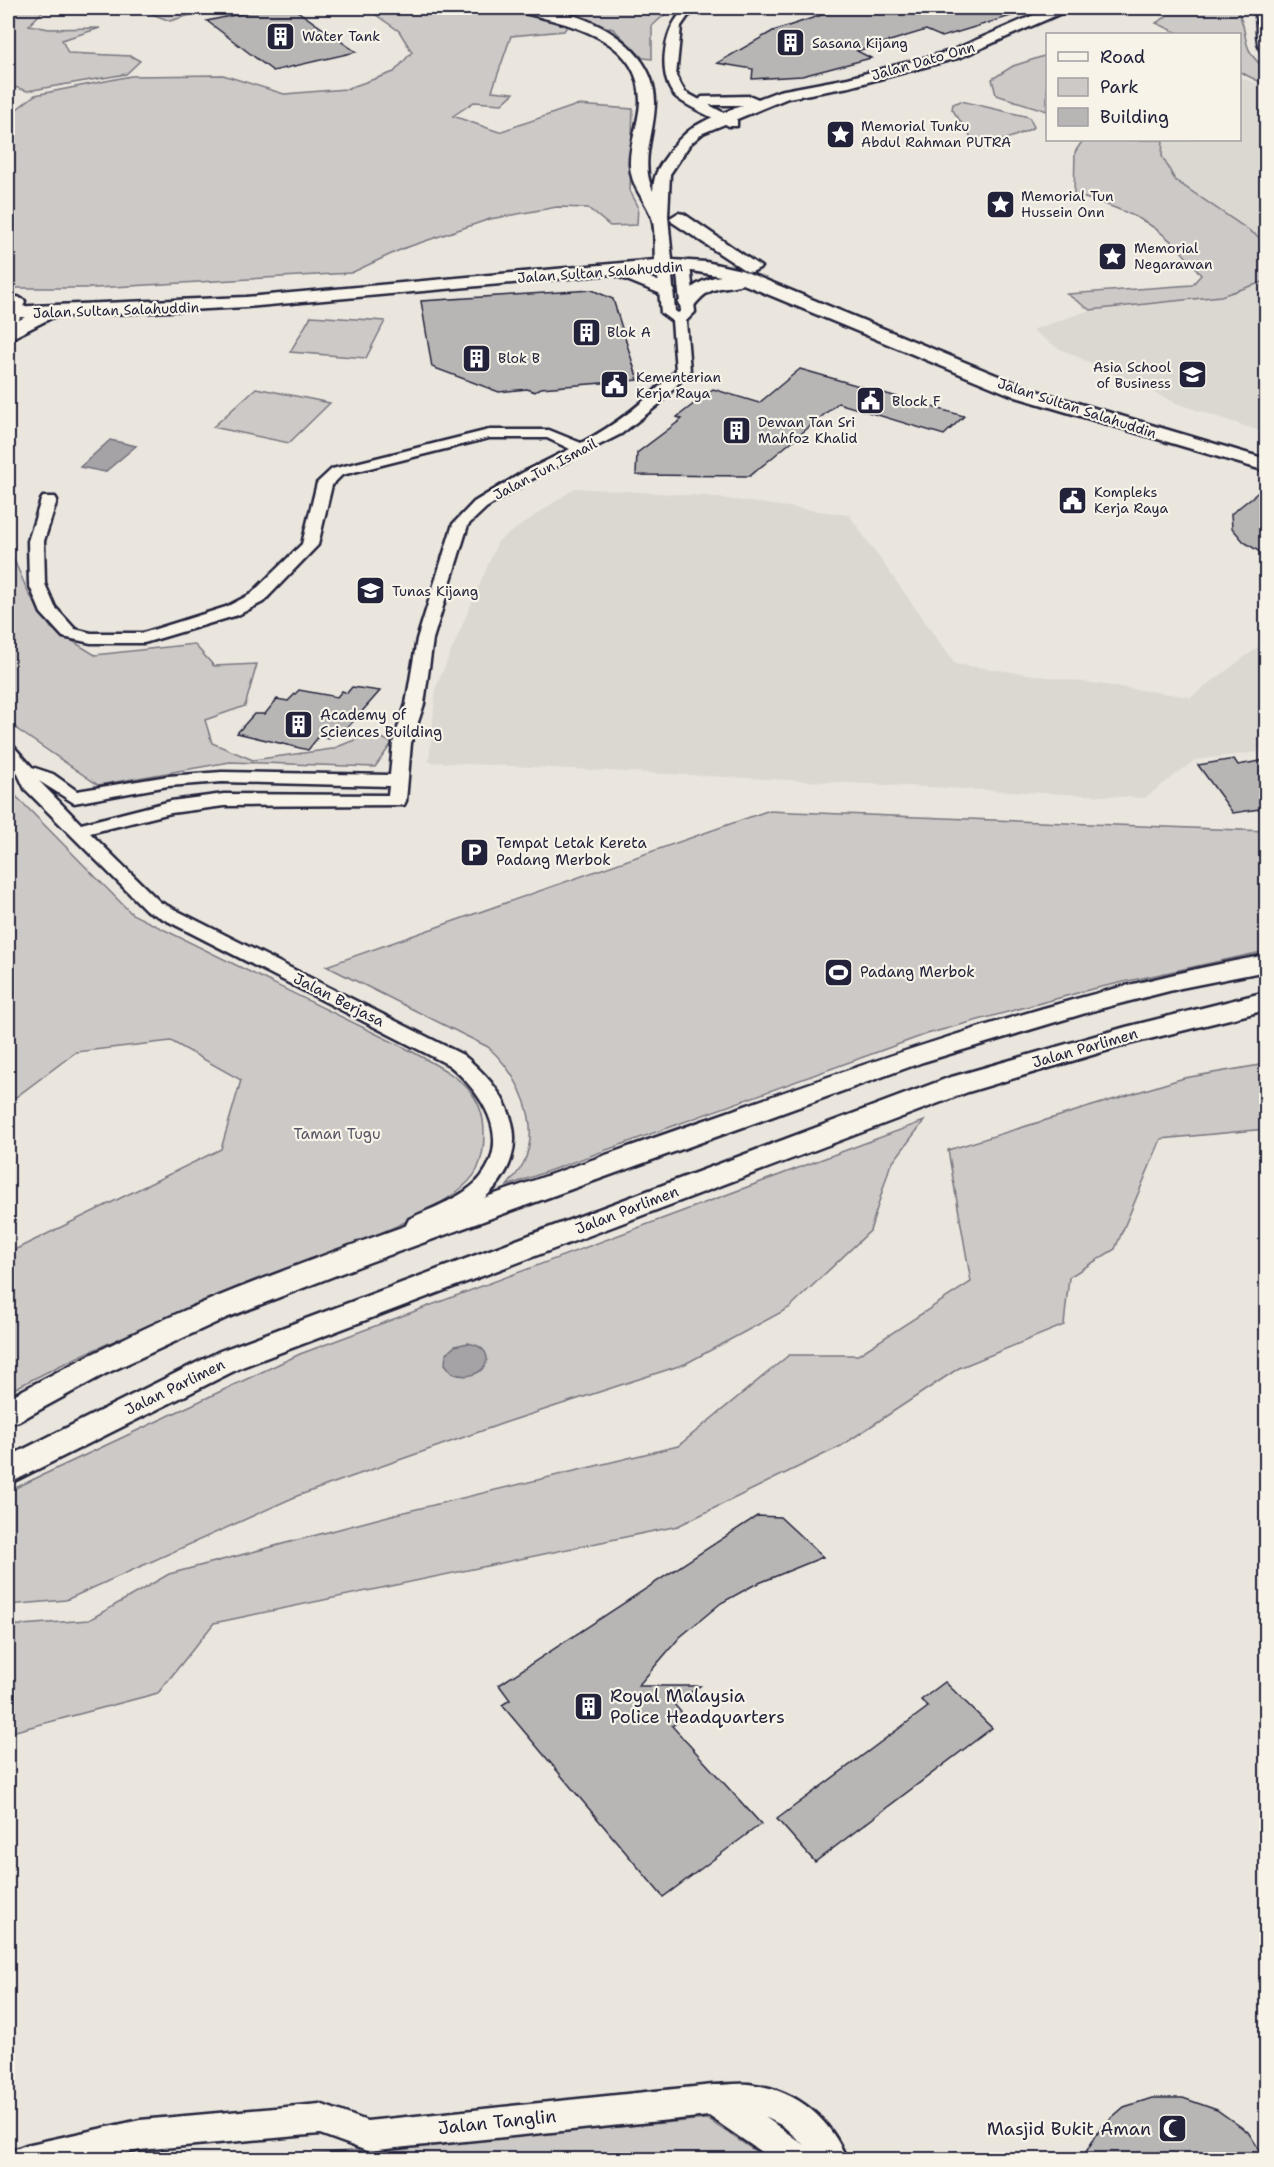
<svg xmlns="http://www.w3.org/2000/svg" width="1274" height="2167" font-family="'Shantell Sans',sans-serif">
  <style>
    .built { fill: #dbd8d2 }
    .green { fill: #cdc9c6; stroke: #787680; stroke-width: 1.5 }
    .water { fill: #a6a3a6; stroke: #716f7b; stroke-width: 1.5 }
    .building { fill: #b8b6b5; stroke: #22223b; stroke-width: 1.5 }
    .lines { fill: none; stroke-linecap: round; stroke-linejoin: round }
    .minor-casing { stroke: #22223b; stroke-width: 5 }
    .tertiary-casing { stroke: #22223b; stroke-width: 5 }
    .minor { fill: #f7f3e8; fill-rule: evenodd }
    .tertiary { fill: #f7f3e8; fill-rule: evenodd }
    .labels { text-anchor: middle; dominant-baseline: central; stroke-width: 4.5; stroke-linejoin: round; paint-order: stroke }
    .far-poi-label { font-size: 14px; fill: #22223b; stroke: #f7f3e8; text-anchor: start }
    .far-street-label { font-size: 14px; fill: #22223b; stroke: #f7f3e8 }
    .poi-label { font-size: 15px; fill: #22223b; stroke: #f7f3e8; text-anchor: start }
    .street-label { font-size: 15px; fill: #22223b; stroke: #f7f3e8 }
    .park-label { font-size: 15px; fill: #555465; stroke: #f7f3e8 }
    .near-poi-label { font-size: 18px; fill: #22223b; stroke: #f7f3e8; text-anchor: start }
    .near-street-label { font-size: 18px; fill: #22223b; stroke: #f7f3e8 }
  </style>
  <rect width="100%" height="100%" fill="#eae6de"/>
  <filter id="ink" filterUnits="userSpaceOnUse"><feTurbulence type="fractalNoise" baseFrequency=".0167" numOctaves="2"/><feDisplacementMap in="SourceGraphic" scale="12" xChannelSelector="R" yChannelSelector="G"/><feConvolveMatrix kernelMatrix="1 2 1 2 8 2 1 2 1" color-interpolation-filters="sRGB"/></filter>
  <g filter="url(#ink)">
    <!-- built -->
    <path class="built" d="M1240,77l26,10v155l-91,-62 -13,-24 1,-16h77z
      M1266,281v152l-88,-29 -122,-57 -24,-17 58,-20 131,-14z
      M575,488l131,8 143,19 106,149 236,33 75,-56v110l-71,9 -50,38 -716,-36 7,-75 62,-146z"/>
    <!-- green -->
    <path class="green" d="M8,8h38l-17,17 20,4 51,-1 -38,12 6,13 63,3 9,5 -14,13 -99,17 -19,-6z
      M121,8h93l-44,13 -33,-13z
      M366,8h135l67,17 -4,6 -53,5 -19,55 22,2 -12,11 -28,-2 -21,14 46,16 78,-27 56,4 -3,82 8,15 -1,19 -27,1 -22,-18 -31,-1 -67,12 -88,30 -51,24 -255,15h-88v-172l27,-21 96,-19 92,-1 61,19 62,-5 48,-17 18,-20 -13,-21z
      M535,8h137l-20,18v33l-9,-1 -30,-29z
      M1155,8h81c15,24 1,39 30,61v16l-26,-13v-38h-60l-24,-11 10,-6 -3,-5z
      M1047,55v56l-51,-16 -4,-16 21,-13z
      M961,101l68,16 5,10c-19,10 -37,17 -59,16l-23,-34 1,-5z
      M1083,140h80l-1,16 13,24 91,62v39l-45,15 -131,14 -23,-16 125,-9 9,-10c-37,-50 -68,-64 -127,-80l1,-43z
      M311,316l74,5 -19,37 -76,-6z
      M256,388l74,15 -41,40 -76,-16z
      M8,560h6l15,34 22,34 44,27 99,-11 20,22 43,-2 -12,42 -40,14 7,23 41,17 79,-11 40,-16 20,10 -17,24 -145,-5 -132,23 -80,-55 -10,-11z
      M8,788l124,126 281,138c36,21 72,34 71,83 0,12 -2,24 -7,35 -20,40 -143,81 -186,99 -67,27 -136,53 -202,83 -27,12 -54,26 -81,40v-139l213,-104 20,-69 -70,-39 -95,11 -68,51z
      M767,811l499,20v120l-174,38 -165,45 -420,152c5,-7 12,-14 16,-22 20,-41 -5,-90 -35,-117l-162,-81z
      M1266,1064v65l-105,10 -46,110 -46,28 -5,48 -105,43 -118,78 -163,80 -464,97 -56,70 -150,40v-107l81,-6 80,-46 223,-59 286,-69 111,-91h69l113,-73 -23,-132 236,-72z
      M924,1121l-34,45 -20,65 -81,77 -104,56 -178,58 -210,74 -231,104 -58,5v-112l5,-4 287,-135z
      M707,2119l60,40 -519,1z"/>
    <!-- water -->
    <path class="water" d="M110,440l26,6 -31,26 -25,-5z
      M468,1343c36,6 15,43 -16,30l-7,-9 1,-10 9,-8z"/>
    <!-- building -->
    <path class="building" d="M268,8h25l63,44 -83,19 -66,-50z
      M843,8h180l1,4 -82,25 -16,-7 -69,21 14,7 -69,18 -50,3 1,-10 -36,-6 56,-32z
      M592,290l21,9 25,81 -97,8 -6,4 -8,-3 -28,3 -67,-25 -11,-66z
      M800,369l164,47 -20,19 -106,-32 -88,73 -114,-1 1,-22 45,-34 -5,-2 36,-28 46,14z
      M1266,486v70l-22,-14 -12,-14 -1,-14z
      M352,687l28,4 -39,44 -8,-1 -4,5 -10,-3 -11,14 -71,-17 17,-19h11l12,-15 11,2 11,-11 38,7 5,-6 5,2z
      M1234,759l4,6 28,-5v48l-33,5 -35,-48z
      M757,1516l23,1 43,40 -69,28 -33,18 -41,34 -42,49h62l-26,18 11,13 -13,9 89,98 -98,73 -161,-192 8,-5 -11,-15z
      M945,1682l47,46 -177,134 -38,-43 151,-112 -7,-7z
      M1152,2098h31l34,12 31,22 18,28h-185l21,-34 22,-19z"/>
    <g class="lines">
      <defs>
        <path id="minor" d="M688,8h13l-13,8 -7,10 -5,50 9,16 52,28v6h-8c-14,-8 -44,-20 -54,-30 -19,-20 -11,-75 13,-88z
          M664,261l7,4 4,46 3,2 3,-2 -5,-46 7,-4 7,4 5,47 -9,9 4,50 -32,34 -37,29 -89,45 -46,29 -18,17 -35,114 -9,65 -13,39 -5,58 -2,4 -180,1 -53,7 -81,20 70,69 303,153c89,72 54,148 -46,178l-8,-2 -3,-6 3,-6c23,-11 56,-22 72,-42 32,-41 -1,-86 -32,-112l-303,-155 -121,-121 -8,-17 -9,-11v-15l6,1 18,20 21,7 24,17 91,-15 54,-4 168,3 3,-32 13,-39 11,-65 36,-115 21,-22 48,-29 48,-24 -23,-11h-58l-147,37 -10,10 -14,60 -55,57 -25,13 -94,28h-53l-28,-6 -22,-24 -12,-29 -1,-43 13,-41 2,-3h12l2,3 -13,41 1,43 10,23 20,22 16,4h52l83,-26 25,-13 51,-50 15,-61 15,-14 157,-39h60l32,13c37,-19 66,-43 95,-73l-4,-49 -11,-8 -4,-48zM39,781l35,22 94,-17 54,-4 167,4 -1,9 -164,-1 -53,7 -90,23z
          M18,297l7,4 -10,31 -7,4v-24l5,-14z
          M713,2085c14,0 28,-3 42,0 43,6 76,35 92,75h-74l-64,-44 -342,35 -47,-17 -180,16 -41,10h-88l4,-11 11,-4 114,-25 180,-16 47,17zM765,2117l18,9 21,19z"/>
        <path id="tertiary" d="M513,8c54,-6 142,30 142,94 0,32 -16,58 -2,89 1,-15 4,-22 13,-34 22,-34 41,-37 77,-52h-36l-8,-5 3,-3 49,-1 7,3 21,-8 69,-13 103,-27 99,-43h18l-2,3 -105,46 -112,30 -61,11 -85,35 -13,11 -20,30 -2,42 4,44 34,2 35,8 289,119 236,70v12l-250,-74 -273,-113c-24,6 -32,0 -50,23h-12l-3,-4c11,-16 24,-24 43,-27l-29,-5 -56,1 36,15 3,4 -3,4 -6,1 -54,-22 -366,33 -193,10 -45,23v-14l17,-9h-17v-10l238,-10 409,-37c-1,-13 1,-33 -4,-45 -8,-18 -20,-29 -21,-50 -1,-20 9,-41 10,-63 1,-66 -76,-79 -125,-91z
          M1252,8l14,1v43l-5,-1c-8,-14 0,-30 -9,-43z
          M678,213l6,1 77,53 -9,5 -6,-1 -74,-49 -2,-4z
          M1266,955v16l-85,17 -82,21 -176,53 -553,200 -144,56 -121,56 -86,47 -11,3v-26c65,-35 131,-69 199,-97 135,-55 273,-101 410,-150 214,-75 426,-155 649,-196z
          M1266,992v18l-137,34 -161,48 -726,275 -234,117v-27l212,-106 728,-273 178,-51z"/>
      </defs>
      <!-- minor casing -->
      <use href="#minor" class="minor-casing"/>
      <!-- tertiary casing -->
      <use href="#tertiary" class="tertiary-casing"/>
      <!-- minor -->
      <use href="#minor" class="minor"/>
      <!-- tertiary -->
      <use href="#tertiary" class="tertiary"/>
    </g>
  </g>
  <!-- icons -->
  <defs>
    <symbol id="building-square" viewBox="-11 -11 22 22"><rect x="-9" y="-9" width="18" height="18" rx="4" fill="#22223b" stroke="#f7f3e8"/><path d="M-4-6H4V6H1V3H-1V6H-4ZM-2.5-4.3h1.7v1.8h-1.7ZM.8-4.3h1.7v1.8H.8ZM-2.5-1h1.7V.8h-1.7ZM.8-1h1.7V.8H.8Z" fill="#fff"/></symbol>
    <symbol id="sight-square" viewBox="-11 -11 22 22"><rect x="-9" y="-9" width="18" height="18" rx="4" fill="#22223b" stroke="#f7f3e8"/><path d="M0-6L1.8-2.2L6-1.7L2.9 1.2L3.7 5.4L0 3.3L-3.7 5.4L-2.9 1.2L-6-1.7L-1.8-2.2Z" fill="#fff"/></symbol>
    <symbol id="university-square" viewBox="-11 -11 22 22"><rect x="-9" y="-9" width="18" height="18" rx="4" fill="#22223b" stroke="#f7f3e8"/><path d="M0-5L7-2L0 1L-7-2ZM-4 1L0 2.5L4 1V4Q0 6-4 4Z" fill="#fff"/></symbol>
    <symbol id="civic-square" viewBox="-11 -11 22 22"><rect x="-9" y="-9" width="18" height="18" rx="4" fill="#22223b" stroke="#f7f3e8"/><path d="M-.6-6.5H3V-4.5H.6V-3L4-1V1h2V6H-6V1h2V-1L-.6-3ZM-1.2 2.5V6h2.4V2.5Z" fill="#fff"/></symbol>
    <symbol id="school-square" viewBox="-11 -11 22 22"><rect x="-9" y="-9" width="18" height="18" rx="4" fill="#22223b" stroke="#f7f3e8"/><path d="M0-5L7-2L0 1L-7-2ZM-4 1L0 2.5L4 1V4Q0 6-4 4Z" fill="#fff"/></symbol>
    <symbol id="parking-square" viewBox="-11 -11 22 22"><rect x="-9" y="-9" width="18" height="18" rx="4" fill="#22223b" stroke="#f7f3e8"/><path d="M-3.5-5.5H1a3.5 3.5 0 0 1 0 7H-1V5.5H-3.5ZM-1-3.4V-.6H.8a1.4 1.4 0 0 0 0-2.8Z" fill="#fff"/></symbol>
    <symbol id="stadium-square" viewBox="-11 -11 22 22"><rect x="-9" y="-9" width="18" height="18" rx="4" fill="#22223b" stroke="#f7f3e8"/><path d="M0-5a6.5 5 0 1 0 0 10a6.5 5 0 1 0 0-10ZM-3.5-1.8h7v3.6h-7Z" fill="#fff"/></symbol>
    <symbol id="mosque-square" viewBox="-11 -11 22 22"><rect x="-9" y="-9" width="18" height="18" rx="4" fill="#22223b" stroke="#f7f3e8"/><path d="M3.5-4.9A6 6 0 1 0 3.5 4.9A5 5 0 1 1 3.5-4.9Z" fill="#fff"/></symbol>
  </defs>
  <g fill-rule="evenodd">
    <use href="#building-square" x="264" y="20" width="33" height="33"/>
    <use href="#building-square" x="774" y="26" width="33" height="33"/>
    <use href="#sight-square" x="824" y="118" width="33" height="33"/>
    <use href="#sight-square" x="984" y="188" width="33" height="33"/>
    <use href="#sight-square" x="1096" y="240" width="33" height="33"/>
    <use href="#building-square" x="570" y="316" width="33" height="33"/>
    <use href="#building-square" x="460" y="342" width="33" height="33"/>
    <use href="#university-square" x="1176" y="358" width="33" height="33"/>
    <use href="#civic-square" x="598" y="368" width="33" height="33"/>
    <use href="#civic-square" x="854" y="384" width="33" height="33"/>
    <use href="#building-square" x="720" y="414" width="33" height="33"/>
    <use href="#civic-square" x="1056" y="484" width="33" height="33"/>
    <use href="#school-square" x="354" y="574" width="33" height="33"/>
    <use href="#building-square" x="282" y="708" width="33" height="33"/>
    <use href="#parking-square" x="458" y="836" width="33" height="33"/>
    <use href="#stadium-square" x="822" y="956" width="33" height="33"/>
    <use href="#building-square" x="572" y="1690" width="33" height="33"/>
    <use href="#mosque-square" x="1156" y="2112" width="33" height="33"/>
  </g>
  <g class="labels">
    <!-- far-poi labels -->
    <g class="far-poi-label">
      <text x="302" y="36">Water Tank</text>
      <text x="812" y="43">Sasana Kijang</text>
      <text x="861" y="126">Memorial Tunku<tspan x="861" dy="16">Abdul Rahman PUTRA</tspan></text>
      <text x="1021" y="196">Memorial Tun<tspan x="1021" dy="16">Hussein Onn</tspan></text>
      <text x="1134" y="248">Memorial<tspan x="1134" dy="16">Negarawan</tspan></text>
      <text x="607" y="332">Blok A</text>
      <text x="498" y="358">Blok B</text>
      <text x="1171" y="367" text-anchor="end">Asia School<tspan x="1171" dy="16">of Business</tspan></text>
      <text x="636" y="377">Kementerian<tspan x="636" dy="16">Kerja Raya</tspan></text>
      <text x="892" y="401">Block F</text>
      <text x="758" y="422">Dewan Tan Sri<tspan x="758" dy="16">Mahfoz Khalid</tspan></text>
      <text x="1094" y="492">Kompleks<tspan x="1094" dy="16">Kerja Raya</tspan></text>
      <text x="392" y="591">Tunas Kijang</text>
    </g>
    <!-- far-street labels -->
    <g class="far-street-label">
      <text transform="translate(923 61) rotate(-16)">Jalan Dato Onn</text>
      <text transform="translate(600 272) rotate(-4)">Jalan Sultan Salahuddin</text>
      <text transform="translate(116 310) rotate(-2)">Jalan Sultan Salahuddin</text>
      <text transform="translate(1077 408) rotate(18)">Jalan Sultan Salahuddin</text>
      <text transform="translate(545 469) rotate(-28)">Jalan Tun Ismail</text>
    </g>
    <!-- poi labels -->
    <g class="poi-label">
      <text x="320" y="715">Academy of<tspan x="320" dy="17">Sciences Building</tspan></text>
      <text x="496" y="843">Tempat Letak Kereta<tspan x="496" dy="17">Padang Merbok</tspan></text>
      <text x="860" y="972">Padang Merbok</text>
    </g>
    <!-- street labels -->
    <g class="street-label">
      <text transform="translate(339 1000) rotate(27)">Jalan Berjasa</text>
      <text transform="translate(1085 1048) rotate(-16)">Jalan Parlimen</text>
      <text transform="translate(627 1210) rotate(-21)">Jalan Parlimen</text>
      <text transform="translate(175 1387) rotate(-26)">Jalan Parlimen</text>
    </g>
    <!-- park labels -->
    <g class="park-label">
      <text x="337" y="1134">Taman Tugu</text>
    </g>
    <!-- near-poi labels -->
    <g class="near-poi-label">
      <text x="610" y="1696">Royal Malaysia<tspan x="610" dy="21">Police Headquarters</tspan></text>
      <text x="1151" y="2129" text-anchor="end">Masjid Bukit Aman</text>
    </g>
    <!-- near-street labels -->
    <g class="near-street-label">
      <text transform="translate(497 2122) rotate(-6)">Jalan Tanglin</text>
    </g>
  </g>
  <!-- margin -->
  <rect width="1274" height="2167" fill="none" stroke="#f7f3e8" stroke-width="30"/>
  <rect x="15" y="15" width="1244" height="2137" fill="none" stroke="#22223b" stroke-width="2" filter="url(#ink)"/>
  <!-- legend -->
  <rect x="1046" y="33" width="195" height="108" fill="#f7f3e8" stroke="#a29fa3" stroke-width="1.5"/>
  <rect x="1058" y="52" width="30" height="9" fill="#f7f3e8" stroke="#a29fa3" stroke-width="1.5"/>
  <text x="1100" y="63" font-size="18" fill="#22223b">Road</text>
  <rect x="1058" y="78" width="30" height="18" fill="#cdc9c6" stroke="#a29fa3" stroke-width="1.5"/>
  <text x="1100" y="93" font-size="18" fill="#22223b">Park</text>
  <rect x="1058" y="108" width="30" height="18" fill="#b8b6b5" stroke="#a29fa3" stroke-width="1.5"/>
  <text x="1100" y="123" font-size="18" fill="#22223b">Building</text>
</svg>
